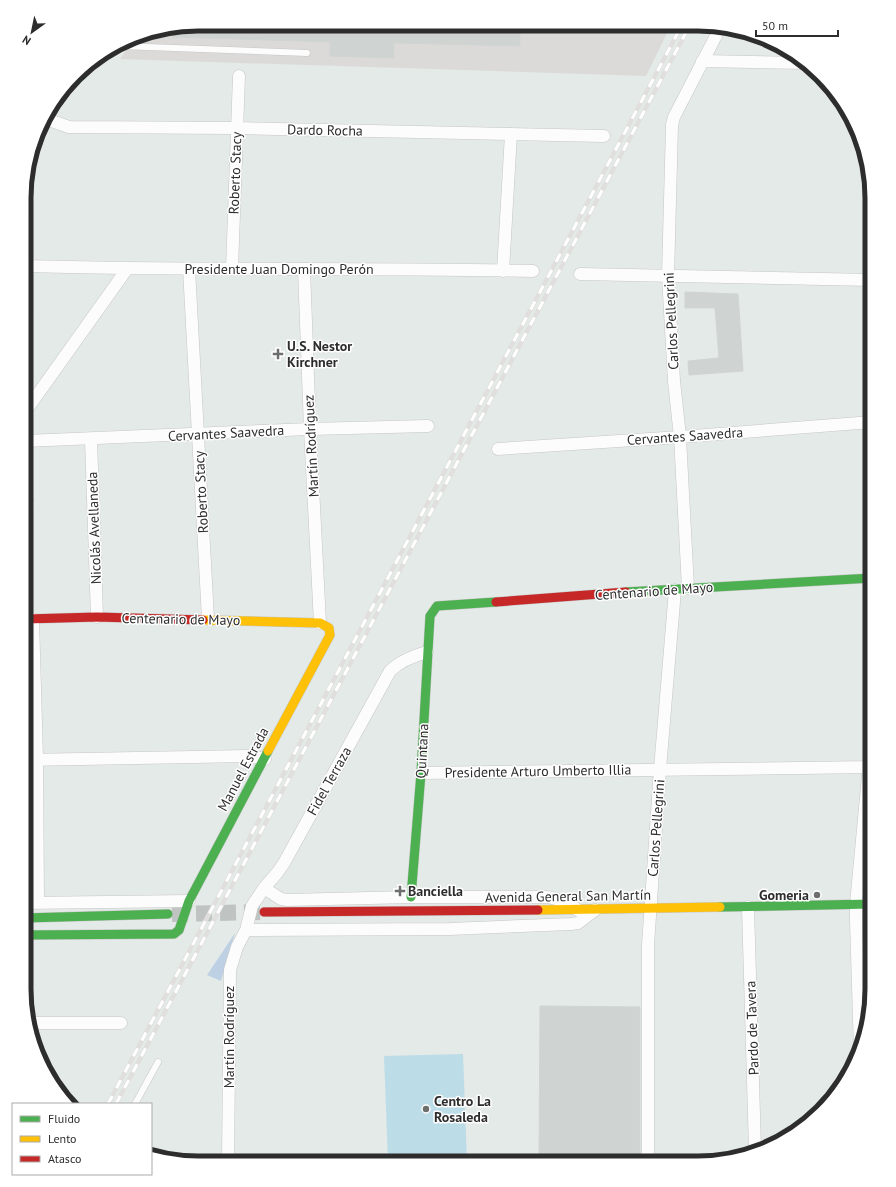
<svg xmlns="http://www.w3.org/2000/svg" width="896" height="1187" font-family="'PT Sans',sans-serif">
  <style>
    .industrial { fill: #dbdad8 }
    .green { fill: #bed1e4 }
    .pitch { fill: #bcdce8 }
    .building { fill: #cfd3d1; stroke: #d0d5d3 }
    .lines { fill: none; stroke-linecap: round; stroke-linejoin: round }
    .secondary-tunnel { stroke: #bfc4c2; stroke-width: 16; stroke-dasharray: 16 8; stroke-linecap: butt }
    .lane-casing { stroke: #c6c6c6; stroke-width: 7 }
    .street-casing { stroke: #c6c6c6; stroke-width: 13 }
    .fast-casing { stroke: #c6c6c6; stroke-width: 10 }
    .slow-casing { stroke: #c6c6c6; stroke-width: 10 }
    .jam-casing { stroke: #c6c6c6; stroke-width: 10 }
    .lane { stroke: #fbfcfb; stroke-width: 6 }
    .street { stroke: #fbfcfb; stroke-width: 12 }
    .fast { stroke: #4caf50; stroke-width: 9 }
    .slow { stroke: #ffc107; stroke-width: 9 }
    .jam { stroke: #c62828; stroke-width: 9 }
    .rail-casing { stroke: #e0dfde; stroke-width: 4.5 }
    .rail { stroke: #fff; stroke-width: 3; stroke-dasharray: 9; stroke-linecap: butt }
    .poi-dot { fill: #6d6f6e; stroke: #fff; stroke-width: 1.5 }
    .labels { text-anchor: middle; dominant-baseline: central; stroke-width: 3; stroke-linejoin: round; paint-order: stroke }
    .street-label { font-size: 14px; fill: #2d2d2d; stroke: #fff }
    .poi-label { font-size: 14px; font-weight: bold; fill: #2d2d2d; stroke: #fff; text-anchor: start }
    .rim { fill: none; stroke: #2d2d2d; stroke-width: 5 }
  </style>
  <rect width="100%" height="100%" fill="#e4eae7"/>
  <!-- industrial -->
  <path class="industrial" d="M198,24l473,1 -25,51 -526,-17 15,-22 7,-4z"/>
  <!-- green -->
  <path class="green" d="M235,933l-14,48 -14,-6z"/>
  <!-- pitch -->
  <path class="pitch" d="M463,1054l4,108h-79l-4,-106z"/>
  <!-- building -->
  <path class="building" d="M198,24l197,1v4l52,1v-5h73v21l-126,-3v15l-64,-2v-14l-158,-5v-9z
    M685,292l53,2 5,77 -54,4 -1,-14 31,-3 -4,-50h-30z
    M540,1006l100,1v156h-101z"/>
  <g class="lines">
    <!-- secondary-tunnel -->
    <path class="secondary-tunnel" d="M172,914l92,-2"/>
    <defs>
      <path id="lane" d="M120,46l187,7
        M25,501h5l-4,-38
        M135,1104l23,-42"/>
      <path id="street" d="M702,61l105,2
        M46,119l23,8 167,1 368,8
        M25,266c170,5 339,1 508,5
        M189,269l19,350
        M232,269l7,-193
        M304,269l6,160 10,194
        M503,271l8,-137
        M580,274l292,6
        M25,412l102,-143
        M91,439l6,178
        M25,441l285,-12 118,-3
        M498,449l182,-12 192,-15
        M688,588l-8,-151 -6,-56 -6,-105 4,-151 2,-8 47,-91
        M33,619l4,141 1,143
        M24,760l225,-4 16,3
        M421,773l451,-6
        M264,888l17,11 6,1 124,-3h137l15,4 15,9
        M24,903l165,-2
        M748,907l7,243
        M246,930l204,-1 121,-5 7,-1 17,-13
        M32,1023h89
        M860,1051l-4,-130v-17l16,-171
        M228,1162l2,-192 7,-23 9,-17 6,-24 12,-18 13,-15 7,-10 106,-192c10,-10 23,-15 37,-19
        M648,1163v-218l12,-176 15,-179"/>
      <path id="fast" d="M43,123l42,-57
        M626,592l246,-14
        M411,897l10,-124 9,-157 7,-10 59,-4
        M720,907l152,-3
        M24,918l144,-4
        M24,935l150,-1 5,-4 10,-29 79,-150"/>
      <path id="slow" d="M203,620l117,3 9,5 1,7 -62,116
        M538,910l182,-3"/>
      <path id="jam" d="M496,602l130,-10
        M25,619l72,-2 106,3
        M264,912l274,-2"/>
    </defs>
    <!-- lane casing -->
    <use href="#lane" class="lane-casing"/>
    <!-- street casing -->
    <use href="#street" class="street-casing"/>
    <!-- fast casing -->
    <use href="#fast" class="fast-casing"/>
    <!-- slow casing -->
    <use href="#slow" class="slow-casing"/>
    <!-- jam casing -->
    <use href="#jam" class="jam-casing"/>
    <!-- lane -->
    <use href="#lane" class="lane"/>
    <!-- street -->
    <use href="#street" class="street"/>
    <!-- fast -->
    <use href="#fast" class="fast"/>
    <!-- slow -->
    <use href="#slow" class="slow"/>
    <!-- jam -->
    <use href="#jam" class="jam"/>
    <defs>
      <path id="rail" d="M108,1104l574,-1079
        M116,1104l574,-1079"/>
    </defs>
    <!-- rail casing -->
    <use href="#rail" class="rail-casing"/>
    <!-- rail -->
    <use href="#rail" class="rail"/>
  </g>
  <!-- markers -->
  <g class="poi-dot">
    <path d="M276 348h4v4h4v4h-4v4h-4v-4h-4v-4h4z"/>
    <path d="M398 885h4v4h4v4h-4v4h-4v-4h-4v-4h4z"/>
    <circle cx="817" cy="895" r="4"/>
    <circle cx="426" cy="1109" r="4"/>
  </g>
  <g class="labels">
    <!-- street labels -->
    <g class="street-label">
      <text transform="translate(325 130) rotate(1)">Dardo Rocha</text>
      <text transform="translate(235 173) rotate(-88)">Roberto Stacy</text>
      <text x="279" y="269">Presidente Juan Domingo Perón</text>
      <text transform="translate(671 321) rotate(-93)">Carlos Pellegrini</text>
      <text transform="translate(226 433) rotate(-3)">Cervantes Saavedra</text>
      <text transform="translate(685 436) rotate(-4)">Cervantes Saavedra</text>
      <text transform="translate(311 446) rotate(-93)">Martín Rodríguez</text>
      <text transform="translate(201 492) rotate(-93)">Roberto Stacy</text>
      <text transform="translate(94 528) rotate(-92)">Nicolás Avellaneda</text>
      <text transform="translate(654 591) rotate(-4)">Centenario de Mayo</text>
      <text transform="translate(181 619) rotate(1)">Centenario de Mayo</text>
      <text transform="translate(422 751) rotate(-87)">Quintana</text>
      <text transform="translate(243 769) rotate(-62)">Manuel Estrada</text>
      <text transform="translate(538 771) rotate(-1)">Presidente Arturo Umberto Illia</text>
      <text transform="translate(329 781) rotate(-61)">Fidel Terraza</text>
      <text transform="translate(656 828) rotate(-86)">Carlos Pellegrini</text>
      <text transform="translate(568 896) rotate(-1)">Avenida General San Martín</text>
      <text transform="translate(752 1028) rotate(-92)">Pardo de Tavera</text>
      <text transform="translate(229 1037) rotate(-90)">Martín Rodríguez</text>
    </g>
    <!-- poi labels -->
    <g class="poi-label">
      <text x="287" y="346">U.S. Nestor<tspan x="287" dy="16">Kirchner</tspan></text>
      <text x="408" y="891">Banciella</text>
      <text x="809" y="895" text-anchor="end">Gomeria</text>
      <text x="434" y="1101">Centro La<tspan x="434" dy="16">Rosaleda</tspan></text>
    </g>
  </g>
  <!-- crop -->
  <path d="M0 0H896V1187H0ZM198 31H698A167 167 0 0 1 865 198V989A167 167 0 0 1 698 1156H198A167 167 0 0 1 31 989V198A167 167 0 0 1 198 31Z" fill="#fff" fill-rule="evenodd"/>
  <path class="rim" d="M198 31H698A167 167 0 0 1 865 198V989A167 167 0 0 1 698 1156H198A167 167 0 0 1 31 989V198A167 167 0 0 1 198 31Z"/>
  <!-- legend -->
  <rect x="12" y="1103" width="140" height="72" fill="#ffffff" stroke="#ababab"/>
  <rect x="20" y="1116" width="20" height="6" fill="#4caf50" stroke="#ababab"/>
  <text x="48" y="1123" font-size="12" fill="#2d2d2d">Fluido</text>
  <rect x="20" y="1136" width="20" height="6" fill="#ffc107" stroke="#ababab"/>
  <text x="48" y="1143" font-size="12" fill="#2d2d2d">Lento</text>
  <rect x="20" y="1156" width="20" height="6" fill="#c62828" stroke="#ababab"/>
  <text x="48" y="1163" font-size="12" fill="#2d2d2d">Atasco</text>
  <!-- north arrow -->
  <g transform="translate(32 32) rotate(213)" stroke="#ffffff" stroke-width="3" paint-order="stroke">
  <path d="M0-3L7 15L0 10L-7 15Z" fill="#2d2d2d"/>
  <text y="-6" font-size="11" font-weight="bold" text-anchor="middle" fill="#2d2d2d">N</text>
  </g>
  <!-- scale -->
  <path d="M756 30v6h82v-6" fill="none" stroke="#2d2d2d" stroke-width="2"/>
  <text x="762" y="30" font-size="12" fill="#2d2d2d" stroke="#ffffff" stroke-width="3" paint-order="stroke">50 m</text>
</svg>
